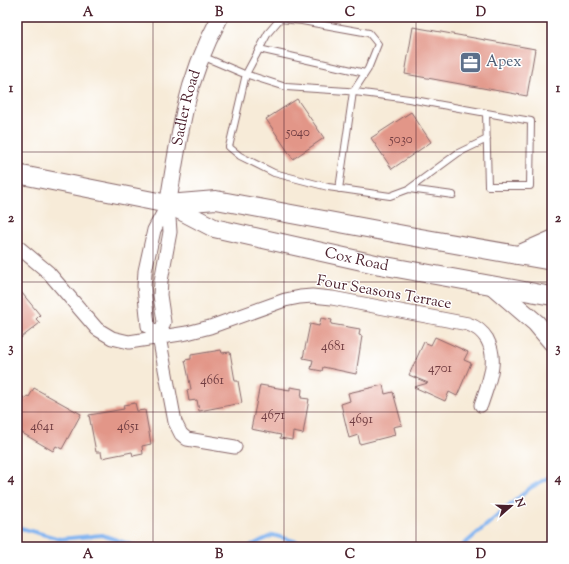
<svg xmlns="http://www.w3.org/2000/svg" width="569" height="564" font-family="'Sorts Mill Goudy',serif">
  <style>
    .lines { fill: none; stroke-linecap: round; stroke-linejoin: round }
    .stream { stroke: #84b6f1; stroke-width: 4 }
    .building { fill: #e29688 }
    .service-casing { stroke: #876668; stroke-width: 8 }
    .minor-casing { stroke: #876668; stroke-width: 15 }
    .tertiary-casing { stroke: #876668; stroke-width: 18 }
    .secondary-casing { stroke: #876668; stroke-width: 20 }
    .service { stroke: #fff; stroke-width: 6 }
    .minor { stroke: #fff; stroke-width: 13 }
    .tertiary { stroke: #fff; stroke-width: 16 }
    .secondary { stroke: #fff; stroke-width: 18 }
    .grid { fill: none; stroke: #4a1f2b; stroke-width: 1; stroke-opacity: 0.55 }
    .labels { text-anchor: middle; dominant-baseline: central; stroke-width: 3; stroke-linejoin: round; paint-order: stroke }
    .number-label { font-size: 13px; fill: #703d42 }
    .service-label { font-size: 15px; fill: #4e5e75; stroke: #fff; text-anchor: start }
    .street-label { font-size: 15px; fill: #4a1f2b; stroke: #fff }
    .neatline { fill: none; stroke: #4a1f2b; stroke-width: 1.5 }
    .grid-label { font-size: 13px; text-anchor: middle; font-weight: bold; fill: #4a1f2b }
  </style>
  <rect width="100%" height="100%" fill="#fff"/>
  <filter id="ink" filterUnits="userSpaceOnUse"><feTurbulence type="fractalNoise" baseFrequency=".025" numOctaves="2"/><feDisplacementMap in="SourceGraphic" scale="8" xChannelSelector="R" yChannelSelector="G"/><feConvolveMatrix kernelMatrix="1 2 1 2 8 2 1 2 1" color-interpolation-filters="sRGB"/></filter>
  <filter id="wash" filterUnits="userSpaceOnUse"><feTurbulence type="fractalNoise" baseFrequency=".012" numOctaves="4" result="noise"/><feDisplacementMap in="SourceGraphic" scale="16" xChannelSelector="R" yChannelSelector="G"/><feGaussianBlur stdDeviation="0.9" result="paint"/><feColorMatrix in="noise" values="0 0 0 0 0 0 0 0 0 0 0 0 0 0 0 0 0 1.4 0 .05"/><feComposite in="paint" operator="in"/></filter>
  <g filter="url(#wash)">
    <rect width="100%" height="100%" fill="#f7ebd8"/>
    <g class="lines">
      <!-- stream -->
      <path class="stream" d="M17,527l43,12 42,-4 36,12
        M248,547l25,-12 28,8 8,4
        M461,547l69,-59 21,-12"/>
    </g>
    <g id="blocks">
      <!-- building -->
      <path class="building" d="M413,27l122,22 -8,47 -122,-22z
        M297,99l27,39 -31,21 -27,-40z
        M411,112l20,30 -39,27 -21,-31z
        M17,287l23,28 -4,4 4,4 -23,18z
        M321,318l11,2 -1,4 29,5 -1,6 3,1 -6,38 -33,-7 -1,4 -11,-2 2,-9 -10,-2 7,-34 9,2z
        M435,337l33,15 -4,8 7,3 -14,33 -8,-4 -4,9 -31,-14 14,-4 -19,-8 15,-33 7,3z
        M221,350l1,3 8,-1 5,29h3l4,22 -43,8 -2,-11 -8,1 -2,-11 4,-1 -6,-29 6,-1v-4z
        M260,385l30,5v-3l12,2 -1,9 8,1 -6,35 -10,-2 -1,8 -12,-2 1,-3 -30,-6z
        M383,385l2,9 8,-2 9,33 -9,2 2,8 -35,9 -2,-9 -9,3 -8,-34 9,-3 -2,-8z
        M34,388l47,26 -19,35 -6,-3 -3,5 -36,-21v-22l6,-11 3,2 1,-3 2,1z
        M135,403l2,8 8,-1 6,34 -9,2 1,8 -10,2 -1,-4 -30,6 -1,-6h-5l-7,-37 35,-6 -1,-4z"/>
    </g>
  </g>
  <g filter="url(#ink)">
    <use href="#blocks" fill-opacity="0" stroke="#876668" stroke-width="1"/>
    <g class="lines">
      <defs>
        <path id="service" d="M259,49l106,24
          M202,56l40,17 44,14 61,4 62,8 122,22 -1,65h-42l-2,-73
          M339,189l14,-97 15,-23 10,-25 -9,-11 -67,-12 -22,-2 -12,14 -22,41 -17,73 11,9 34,17 54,14 62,9 19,-7 49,-36 29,-14
          M409,189l44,6"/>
        <path id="minor" d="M168,204l2,28 -9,49 -1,14 4,27 -5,15 16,85 6,12 6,5 48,8
          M17,246l31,26 49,57 15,9 17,4 58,-9 23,-6 75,-27 15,-3 12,-1 20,2 136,26c9,3 14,7 19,15 12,22 1,44 -6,66
          M159,337l-11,-11 -4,-40 1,-15 9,-41 14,-26"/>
        <g id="tertiary">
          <path id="s1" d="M168,204c5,-32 10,-63 17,-95 7,-31 20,-64 35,-92"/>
        </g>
        <g id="secondary">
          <path d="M17,174l151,30 48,-4 199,37 137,24"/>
          <path id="s2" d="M168,204l46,24 166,37 172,31"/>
          <path d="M518,255l34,-15"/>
          <path d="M493,286l43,37 16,19"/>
        </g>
      </defs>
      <!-- service casing -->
      <use href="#service" class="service-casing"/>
      <!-- minor casing -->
      <use href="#minor" class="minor-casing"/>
      <!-- tertiary casing -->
      <use href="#tertiary" class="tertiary-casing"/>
      <!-- secondary casing -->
      <use href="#secondary" class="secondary-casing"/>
      <!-- service -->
      <use href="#service" class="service"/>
      <!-- minor -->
      <use href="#minor" class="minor"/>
      <!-- tertiary -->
      <use href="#tertiary" class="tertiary"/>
      <!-- secondary -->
      <use href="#secondary" class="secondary"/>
    </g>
  </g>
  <!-- grid -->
  <path class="grid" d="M153,17v530M284,17v530M416,17v530M17,152h535M17,282h535M17,412h535"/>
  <!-- icons -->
  <defs>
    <symbol id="office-square" viewBox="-11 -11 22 22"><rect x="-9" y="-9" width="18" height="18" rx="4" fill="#5c6f8a" stroke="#fff"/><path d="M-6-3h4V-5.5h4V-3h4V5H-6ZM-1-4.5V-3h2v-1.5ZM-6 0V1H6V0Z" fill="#fff"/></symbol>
  </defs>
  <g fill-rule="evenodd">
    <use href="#office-square" x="458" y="50" width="25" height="25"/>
  </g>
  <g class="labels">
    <!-- number labels -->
    <g class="number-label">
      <text x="298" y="133">5040</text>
      <text x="401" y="140">5030</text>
      <text x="333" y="347">4681</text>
      <text x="440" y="369">4701</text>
      <text x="212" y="381">4661</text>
      <text x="273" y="416">4671</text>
      <text x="361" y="420">4691</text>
      <text x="42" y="427">4641</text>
      <text x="128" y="427">4651</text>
    </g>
    <!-- service labels -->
    <g class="service-label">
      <text x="486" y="62">Apex</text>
    </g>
    <!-- street labels -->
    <g class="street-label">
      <text stroke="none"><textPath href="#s1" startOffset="98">Sadler Road</textPath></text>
      <text stroke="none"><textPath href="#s2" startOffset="198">Cox Road</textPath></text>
      <text transform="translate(384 293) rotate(10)">Four Seasons Terrace</text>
    </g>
  </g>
  <!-- margin -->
  <rect width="569" height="564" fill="none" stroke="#fff" stroke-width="44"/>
  <!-- north arrow -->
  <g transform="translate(511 506) rotate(70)" stroke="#ffffff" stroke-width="3" paint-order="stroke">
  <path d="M0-3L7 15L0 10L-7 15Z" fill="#4a1f2b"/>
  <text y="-6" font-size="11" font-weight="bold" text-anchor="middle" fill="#4a1f2b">N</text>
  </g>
  <rect x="22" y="22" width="525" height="520" class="neatline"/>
  <g class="grid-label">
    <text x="88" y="16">A</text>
    <text x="219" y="16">B</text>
    <text x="350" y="16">C</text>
    <text x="481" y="16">D</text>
    <text x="11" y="92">1</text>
    <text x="558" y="92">1</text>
    <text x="11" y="222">2</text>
    <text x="558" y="222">2</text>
    <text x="11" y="352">3</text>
    <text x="558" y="352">3</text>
    <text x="11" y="482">4</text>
    <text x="558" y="482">4</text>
    <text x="88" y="558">A</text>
    <text x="219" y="558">B</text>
    <text x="350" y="558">C</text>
    <text x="481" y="558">D</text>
  </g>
</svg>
